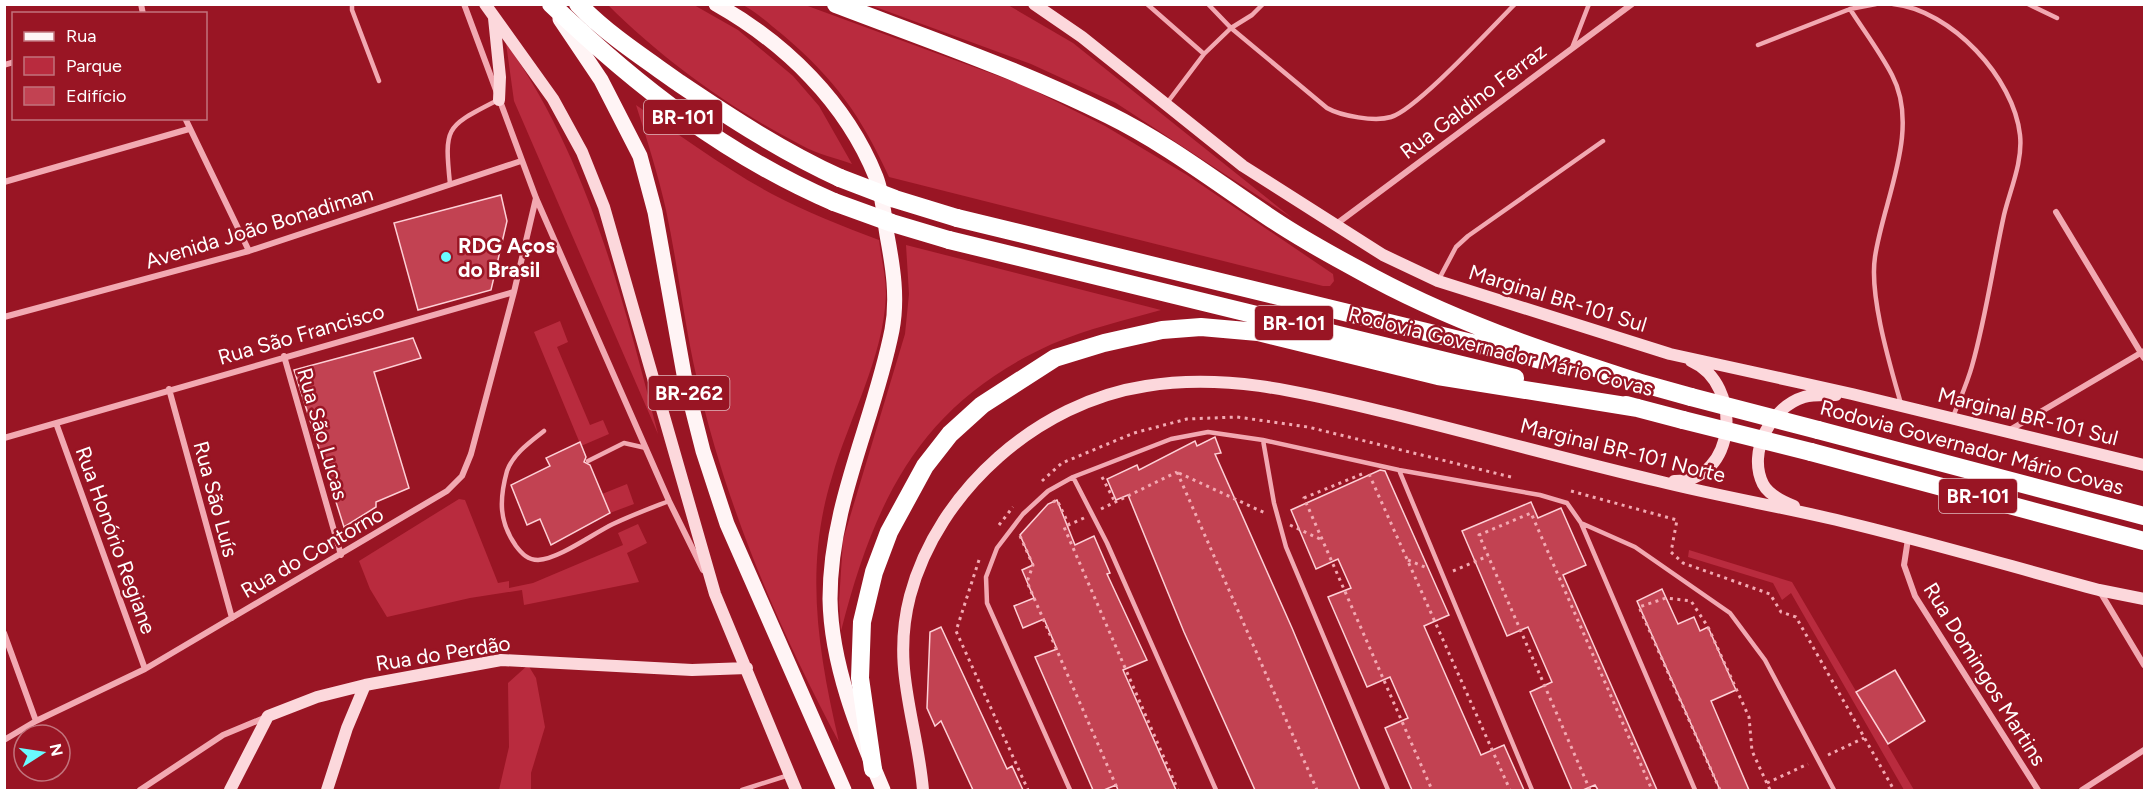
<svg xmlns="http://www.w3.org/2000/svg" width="2149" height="795" font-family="Figtree,sans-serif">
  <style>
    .green { fill: #b92b3e }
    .building { fill: #c24252; stroke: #fdd0d6; stroke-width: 1.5 }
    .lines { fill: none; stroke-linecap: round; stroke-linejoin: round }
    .path { stroke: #f2a9b2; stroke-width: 3; stroke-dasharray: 3 4.5; stroke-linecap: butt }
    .lane { stroke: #f2a9b2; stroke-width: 4.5 }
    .street { stroke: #f2a9b2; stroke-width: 6 }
    .secondary { stroke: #fcd8dc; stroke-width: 12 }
    .primary { stroke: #fff4f5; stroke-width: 15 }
    .highway { stroke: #fff; stroke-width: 18 }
    .highway-bridge { stroke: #fff; stroke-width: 18 }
    .poi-dot { fill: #6afbff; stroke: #991524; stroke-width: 2 }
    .labels { text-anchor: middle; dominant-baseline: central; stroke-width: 5; stroke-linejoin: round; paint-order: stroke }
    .shield { fill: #991524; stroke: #e0b9bd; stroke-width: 1.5 }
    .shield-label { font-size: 20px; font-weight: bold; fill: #fff }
    .street-label { font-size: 21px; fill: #fff; stroke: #991524 }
    .poi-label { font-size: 21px; font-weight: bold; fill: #fff; stroke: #991524; text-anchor: start }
  </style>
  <rect width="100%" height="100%" fill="#991524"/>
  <!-- green -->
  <path class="green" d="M608,5h86l44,25 55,46 26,30 33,58c-16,-6 -35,-10 -51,-19 -70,-36 -138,-85 -193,-140z
    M743,5h62l218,80 82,41 82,49 146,99 1,7 -4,5h-7l-434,-109c-28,-61 -54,-98 -106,-142 -13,-10 -25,-22 -40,-30z
    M870,5h138l65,38 219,175 -176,-115 -85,-39z
    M506,43c82,115 117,256 152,391l-144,-333z
    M636,105c45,31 88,63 136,89 34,18 70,32 107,46 2,17 7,36 7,54 -2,63 -37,124 -54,183 -28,90 -14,175 7,265 -61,-114 -113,-236 -142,-363 -13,-56 -19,-113 -31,-169 -8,-36 -19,-70 -30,-105z
    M906,245l255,65c-36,10 -74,19 -109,34 -131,59 -177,154 -211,287l-2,-29 4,-62 62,-206 4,-40z
    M560,321l8,21 -11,5 33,78 13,-5 6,14 -28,12 -47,-114z
    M627,484l7,20 -24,9 -8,-19z
    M459,499l6,1 33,83 11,-2v7l24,-5 90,-38 -5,-12 20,-9 9,19 -20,10 12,29 -115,23 -2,-15 -52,8 -83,19 -17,-28 -11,-28z
    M1689,550l103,32 122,208h-10l-113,-197 -9,7 -9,-17 -85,-26z
    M528,665l8,13 9,49 -14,46v17h-32l10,-43 -1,-64z"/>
  <!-- building -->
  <path class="building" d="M501,195l6,26 -16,69 -73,20 -24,-87z
    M413,338l8,20 -47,14 35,116 -33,14v5l-32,20 -50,-157z
    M1215,437l6,16 -6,1 77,174 68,162h-105l-71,-158 -56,-137 -12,5 -9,-21 30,-14 2,5 56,-29 2,5z
    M580,442l6,15 -2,5 6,3 20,48 -59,32 -11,-26 -13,6 -16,-40 39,-19 -4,-8z
    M1380,470l5,1 64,144 -25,11 57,129 23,-10 20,45h-112l-27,-62 23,-10 -18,-41 -23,10 -39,-90 23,-9 -13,-29 -22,10 -25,-59z
    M1057,500l18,45 19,-9 16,37 -3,1 40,86 -24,10 53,120h-58l-2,-5 -12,5h-11l-58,-133 22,-8 -13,-30 -21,9 -9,-22 20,-8 -12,-28 11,-5 -13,-30 28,-31z
    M1531,502l7,16 23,-10 25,57 -23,10 94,215h-59l-3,-5 -12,5h-11l-42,-98 22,-10 -24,-55 -21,9 -45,-105z
    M1662,589l16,35 16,-7 6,14 8,-4 28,63 -25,11 38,89h-29l-83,-189z
    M941,627l66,142 5,-3 11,24h-50l-32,-69 -6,5 -8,-18 3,-76z
    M1895,670l30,51 -37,23 -32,-52z"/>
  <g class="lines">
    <!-- path -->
    <path class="path" d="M1177,472l140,318
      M1179,473l86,40
      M1362,474l-58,24 128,292
      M1369,474l141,316
      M1102,477l13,25
      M1042,481l20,-18 72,-30 53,-14 50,-2 71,10 207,51
      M1571,491l106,29 -6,32 12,11 87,31 11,18 15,5 98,173
      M1053,502l4,-2 12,25
      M1101,509l76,-37
      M1084,518l-20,9 114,263
      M999,525l14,-18
      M1290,525l32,15
      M1020,536l13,29 -6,17 91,208
      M979,560l-23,71 72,159
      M1408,560l19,8
      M1453,571l35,-15
      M1828,755l36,-17
      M1767,783l41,-19
      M1590,790l-111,-255 52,-22 121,277
      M1720,790l-81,-183 27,-9 25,3 17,26 41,90 3,34 18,39"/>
    <!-- lane -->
    <path class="lane" d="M352,4v6l27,71
      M1147,4l57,50
      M1263,4l-11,11 -21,13 96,80c14,8 48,14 64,9 26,-8 100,-89 124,-113
      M1893,4c58,6 121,74 127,131 3,27 -10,55 -16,80 -11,50 -18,102 -32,151 -5,18 -13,35 -19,51
      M2028,4l29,14
      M1850,9c14,22 30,43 42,66 29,55 -9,126 -17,182 -6,39 15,108 26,147
      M1758,45l92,-36 26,-5
      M1572,48l17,-44
      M1167,103l37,-49 27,-26 -23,-24
      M450,184c-6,-59 -4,-57 48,-84
      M1438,281l18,-34 12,-11 135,-95
      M544,431c-14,11 -31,23 -37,40 -8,29 -8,51 9,75 6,8 12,14 22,14 21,-1 56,-27 75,-36 19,-9 38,-16 56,-23
      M1263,440l11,63 12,44 102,243
      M588,461l36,-18 22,5
      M1399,470l133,320
      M1073,477l34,66 109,247
      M1581,523l54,24 95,66 35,47 69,130
      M742,790l47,-15
      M1070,790l-83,-187 -1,-26 11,-29 26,-34 25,-23 25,-14 98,-38 37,-7 55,8 136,30 141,25 27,8 14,20 114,267"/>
    <!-- street -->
    <path class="street" d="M141,4l2,10
      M464,4l72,194 133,303 34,69
      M4,65l10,-3
      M185,118l64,133
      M4,182l185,-53
      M2056,212l88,146
      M1335,225l297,-221
      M4,317l245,-66 272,-90
      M284,356l57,199
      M169,389l63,229
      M56,423l89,246
      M2008,431l136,-80
      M4,438l510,-146 22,-94
      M1908,539l-4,26 11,31 123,194
      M2099,590l45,75
      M4,633l32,88
      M4,740l32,-19 109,-52 302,-178 15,-15 9,-22 43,-162
      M140,790l83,-55 41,-17
      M2082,790l62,-40"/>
    <!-- secondary -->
    <path class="secondary" d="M485,4l68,95 29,53 22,55 111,387 81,196
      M1034,4l48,33 161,129 140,89 55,26 232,73 182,40 292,71
      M494,18l6,59 -1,23
      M1674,481c63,1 70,-97 17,-120
      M1794,506c-10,-4 -26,-12 -31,-22 -16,-32 8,-77 41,-87 9,-3 22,-2 32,-2
      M230,790l38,-74 49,-19 48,-12 136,-25 191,10 55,-2
      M327,790l20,-62 18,-43
      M923,790c-6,-70 -32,-121 -13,-194 28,-106 129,-194 236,-210 85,-14 166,9 247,28 89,22 176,46 265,67 56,14 113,24 170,37 91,21 181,48 271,72l45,9"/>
    <!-- primary -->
    <path class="primary" d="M716,4c69,39 130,98 160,173 7,18 8,40 11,58 6,32 11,63 5,95 -18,91 -62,174 -62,269 1,65 28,132 53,191
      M560,19l41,61 39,76 15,56 30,168 18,71 24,73 117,266"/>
    <!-- highway -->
    <path class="highway" d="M551,4c86,82 174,151 283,198
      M578,4c30,31 66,54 101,79 52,35 104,69 161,95
      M836,4c92,35 185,67 273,111 61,30 115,73 172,110 25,16 52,31 78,45 89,50 186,82 282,113
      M957,218l584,142
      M949,240l566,138
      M1630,380l61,17
      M1626,405l57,15
      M1818,430l326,86
      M1811,452l333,89
      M873,769l-13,-91 2,-56 12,-50 15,-40 36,-66 25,-32 32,-29 73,-47 49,-15 58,-13 39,-3 57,5 180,44 200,32"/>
    <!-- highway-bridge -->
    <path class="highway-bridge" d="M840,178l55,21 62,19
      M834,202l58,21 57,17
      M1691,397l127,33
      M1683,420l128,32"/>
  </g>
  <!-- markers -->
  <circle class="poi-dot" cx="446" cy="257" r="6"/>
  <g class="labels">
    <!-- shield labels -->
    <g class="shield">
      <rect x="644" y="100" width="78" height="34" rx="4.5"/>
      <rect x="1255" y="306" width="78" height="34" rx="4.5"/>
      <rect x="648.5" y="376" width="81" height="34" rx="4.5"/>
      <rect x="1939" y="479" width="78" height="34" rx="4.5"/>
    </g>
    <g class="shield-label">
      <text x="683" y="117">BR-101</text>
      <text x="1294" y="323">BR-101</text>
      <text x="689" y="393">BR-262</text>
      <text x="1978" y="496">BR-101</text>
    </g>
    <!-- street labels -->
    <g class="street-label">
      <text transform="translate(1473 101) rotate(-37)">Rua Galdino Ferraz</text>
      <text transform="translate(259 227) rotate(-17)">Avenida João Bonadiman</text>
      <text transform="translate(1558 298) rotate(17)">Marginal BR-101 Sul</text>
      <text transform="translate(301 334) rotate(-16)">Rua São Francisco</text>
      <text transform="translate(1501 351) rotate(14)">Rodovia Governador Mário Covas</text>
      <text transform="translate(2028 416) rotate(14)">Marginal BR-101 Sul</text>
      <text transform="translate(323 434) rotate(74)">Rua São Lucas</text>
      <text transform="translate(1972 447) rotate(15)">Rodovia Governador Mário Covas</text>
      <text transform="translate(1623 450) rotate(14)">Marginal BR-101 Norte</text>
      <text transform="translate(216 499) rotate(75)">Rua São Luís</text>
      <text transform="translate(116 540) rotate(70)">Rua Honório Regiane</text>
      <text transform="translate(312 552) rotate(-30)">Rua do Contorno</text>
      <text transform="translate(443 653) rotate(-9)">Rua do Perdão</text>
      <text transform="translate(1985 674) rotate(58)">Rua Domingos Martins</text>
    </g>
    <!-- poi labels -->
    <g class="poi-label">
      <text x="458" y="245">RDG Aços<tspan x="458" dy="24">do Brasil</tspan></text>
    </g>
  </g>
  <!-- border -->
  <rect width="2149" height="795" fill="none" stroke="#ffffff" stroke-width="12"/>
  <!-- legend -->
  <rect x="12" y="12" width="195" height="108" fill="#991524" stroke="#c2737c" stroke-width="1.5"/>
  <rect x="24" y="32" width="30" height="9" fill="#fff4f5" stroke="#c2737c" stroke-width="1.5"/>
  <text x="66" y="42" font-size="18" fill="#ffffff">Rua</text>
  <rect x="24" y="57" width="30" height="18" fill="#b92b3e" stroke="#c2737c" stroke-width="1.5"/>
  <text x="66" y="72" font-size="18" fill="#ffffff">Parque</text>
  <rect x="24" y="87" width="30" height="18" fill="#c24252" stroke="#c2737c" stroke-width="1.5"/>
  <text x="66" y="102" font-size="18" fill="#ffffff">Edifício</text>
  <!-- north arrow -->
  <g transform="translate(42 753) rotate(78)"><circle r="28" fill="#991524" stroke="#c2737c" stroke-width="1.5"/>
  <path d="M0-4.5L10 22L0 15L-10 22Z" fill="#6afbff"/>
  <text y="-9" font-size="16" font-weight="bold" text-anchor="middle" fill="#ffffff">N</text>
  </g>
</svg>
